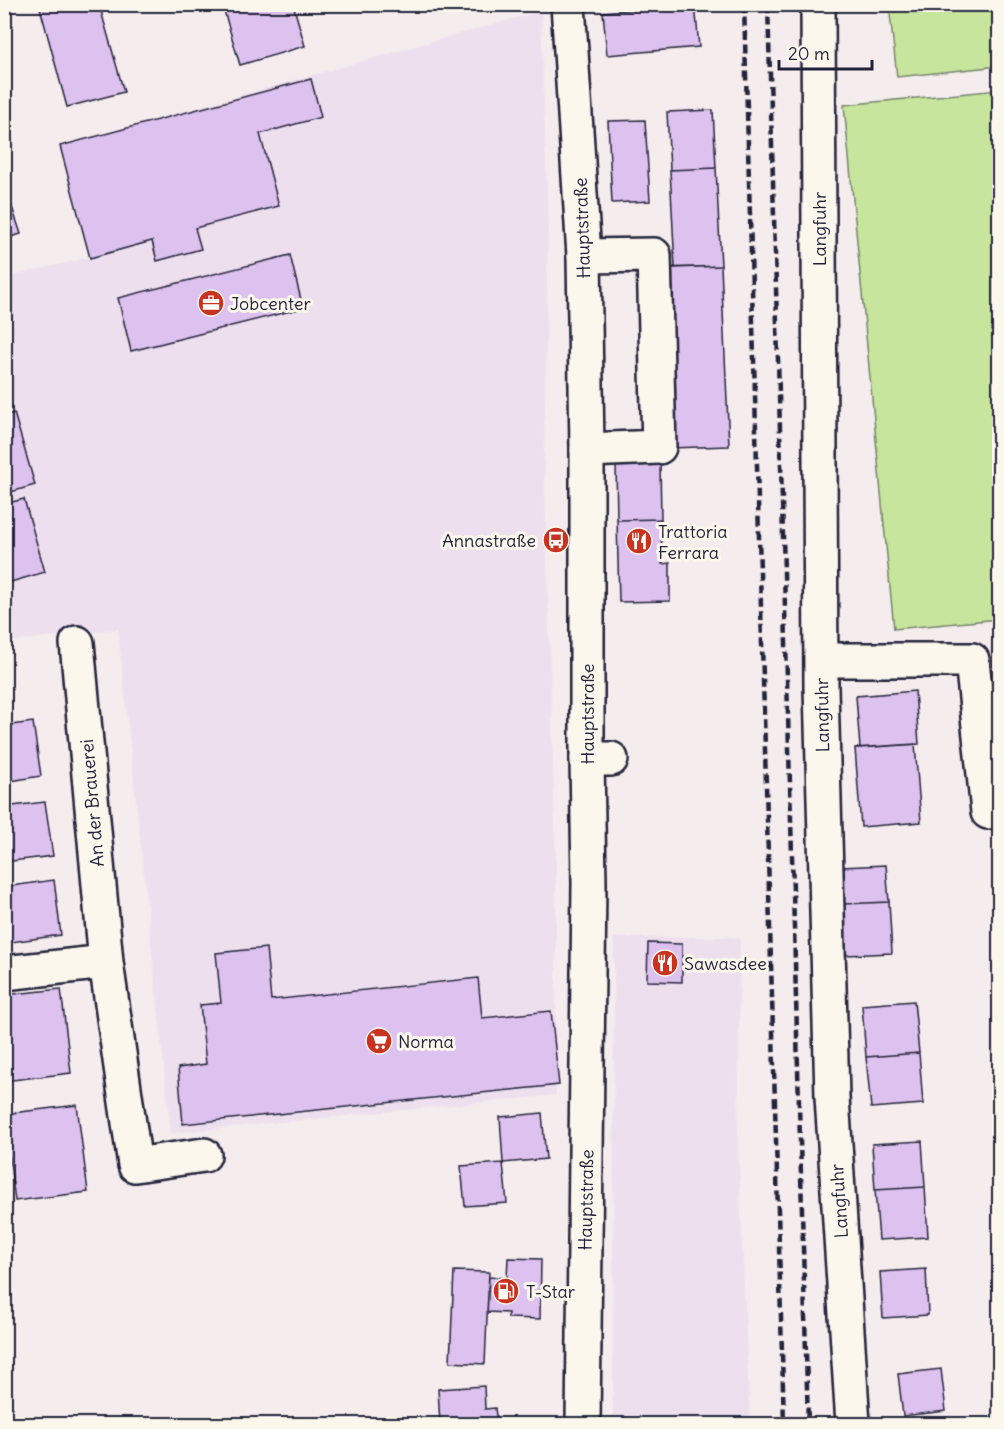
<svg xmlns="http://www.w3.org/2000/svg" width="1004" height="1429" font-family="Delius,sans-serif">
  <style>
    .built { fill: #eedfee }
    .green { fill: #c7e59d; stroke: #74846c; stroke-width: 1.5 }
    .building { fill: #ddc1ef; stroke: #22223b; stroke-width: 1.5 }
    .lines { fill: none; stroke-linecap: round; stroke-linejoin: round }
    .minor-casing { stroke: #22223b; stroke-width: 38 }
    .major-casing { stroke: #22223b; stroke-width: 38 }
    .minor { stroke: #fbf7ec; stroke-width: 33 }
    .major { stroke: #fbf7ec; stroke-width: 33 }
    .rail { stroke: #22223b; stroke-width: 4.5; stroke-dasharray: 9 4.5; stroke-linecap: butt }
    .labels { text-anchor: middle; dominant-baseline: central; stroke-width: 6; stroke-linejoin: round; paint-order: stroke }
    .street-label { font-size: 18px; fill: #22223b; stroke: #fbf7ec }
    .poi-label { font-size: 18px; fill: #22223b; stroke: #fbf7ec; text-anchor: start }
  </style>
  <rect width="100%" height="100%" fill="#f5eced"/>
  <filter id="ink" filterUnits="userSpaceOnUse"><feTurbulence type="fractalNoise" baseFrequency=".0167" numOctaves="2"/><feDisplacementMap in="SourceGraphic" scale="12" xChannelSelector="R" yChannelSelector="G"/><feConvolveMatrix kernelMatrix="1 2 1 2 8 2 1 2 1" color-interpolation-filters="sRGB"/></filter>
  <g filter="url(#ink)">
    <!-- built -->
    <path class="built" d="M541,11l7,215 -4,233 12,405v231l-385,38 -53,-504 -113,13 -1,-364 86,-21 -30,-111z
      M723,937l17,1 -2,205 12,281h-137l1,-486z"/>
    <!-- green -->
    <path class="green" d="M889,5h110v61l-102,11z
      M999,90v529l-105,10 -50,-524z"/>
    <!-- building -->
    <path class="building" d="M39,4h60l25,88 -57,15z
      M222,4h71l12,42 -65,19z
      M695,4l4,43 -92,8 -4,-43z
      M311,79l10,38 -61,17 19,72 -84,22 6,21 -44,12 -5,-20 -62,17 -30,-112z
      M713,110l3,58 -46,2 -3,-58z
      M645,120l5,81 -38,2 -4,-82z
      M716,168l5,98 -46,2 -5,-98z
      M4,183l17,51 -17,5z
      M290,255l13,53 -172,43 -13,-53z
      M721,266l8,180 -59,2 -8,-180z
      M14,413l21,72 -31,9v-78z
      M660,462l1,57 -44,1 -1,-57z
      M24,499l21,73 -41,12v-80z
      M661,519l1,45 8,-1v38l-51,1 -2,-82z
      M915,691l4,53 -59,4 -4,-52z
      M33,722l8,54 -37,6v-56z
      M915,744l6,78 -60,5 -6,-79z
      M45,802l8,54 -49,6v-55z
      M886,865l3,37 -46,2 -2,-37z
      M54,880l7,55 -57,8v-56z
      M889,902l3,51 -46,2 -3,-51z
      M648,943l34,1v38l-35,-1z
      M266,948l5,52 207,-22 4,40 69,-7 8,74 -376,39 -5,-56 28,-4 -6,-59 21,-2 -5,-50z
      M61,989l10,84 -67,8v-86z
      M914,1001l5,52 -53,4 -4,-52z
      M919,1053l4,51 -52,4 -5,-51z
      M77,1105l11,87 -73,9 -11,-87z
      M542,1113l4,46 -43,4 -3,-46z
      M922,1141l3,46 -50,3 -3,-46z
      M503,1163l4,40 -42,3 -4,-40z
      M925,1187l3,50 -49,3 -4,-50z
      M508,1258l33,1 -1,60 -32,-1v-5l-21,-1 2,-35 18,1z
      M926,1269l2,46 -45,3 -3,-46z
      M454,1271l35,1 -4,92 -35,-2z
      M941,1369l5,42 -43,5 -5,-42z
      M484,1386l1,23 10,-1 2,16h-57l-2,-35z"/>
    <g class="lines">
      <defs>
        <path id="minor" d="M818,4l3,684 11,409 21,327
          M584,256l70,-1 5,192 -72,3
          M77,643l29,319 29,203 69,-10
          M821,660h151l16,152
          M587,759h24
          M4,973l102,-11"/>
        <path id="major" d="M568,4l16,252 3,194v309l2,124 -6,541"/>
      </defs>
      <!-- minor casing -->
      <use href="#minor" class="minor-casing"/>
      <!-- major casing -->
      <use href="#major" class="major-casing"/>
      <!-- minor -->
      <use href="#minor" class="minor"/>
      <!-- major -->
      <use href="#major" class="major"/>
      <!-- rail -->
      <path class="rail" d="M744,4l40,1420
        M768,4l40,1420"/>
    </g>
  </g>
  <!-- icons -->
  <defs>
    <symbol id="office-disc" viewBox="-11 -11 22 22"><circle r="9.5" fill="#c8321e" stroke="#fbf7ec"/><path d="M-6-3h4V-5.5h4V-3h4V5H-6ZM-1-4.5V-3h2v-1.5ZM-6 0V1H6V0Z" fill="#fff"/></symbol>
    <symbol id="bus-disc" viewBox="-11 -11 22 22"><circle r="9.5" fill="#c8321e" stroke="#fbf7ec"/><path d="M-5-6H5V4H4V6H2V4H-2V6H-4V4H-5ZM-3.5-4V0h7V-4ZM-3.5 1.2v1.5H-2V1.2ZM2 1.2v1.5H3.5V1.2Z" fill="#fff"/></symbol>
    <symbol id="restaurant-disc" viewBox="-11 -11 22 22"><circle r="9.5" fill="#c8321e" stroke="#fbf7ec"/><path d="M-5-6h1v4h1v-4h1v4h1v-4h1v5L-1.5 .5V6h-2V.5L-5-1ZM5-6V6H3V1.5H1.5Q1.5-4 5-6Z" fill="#fff"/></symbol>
    <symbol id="supermarket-disc" viewBox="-11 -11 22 22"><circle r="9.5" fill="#c8321e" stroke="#fbf7ec"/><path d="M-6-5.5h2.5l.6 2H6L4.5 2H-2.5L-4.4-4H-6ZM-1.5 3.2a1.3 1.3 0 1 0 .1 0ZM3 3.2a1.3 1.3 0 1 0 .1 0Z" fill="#fff"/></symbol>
    <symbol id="fuel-disc" viewBox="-11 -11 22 22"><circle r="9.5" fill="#c8321e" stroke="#fbf7ec"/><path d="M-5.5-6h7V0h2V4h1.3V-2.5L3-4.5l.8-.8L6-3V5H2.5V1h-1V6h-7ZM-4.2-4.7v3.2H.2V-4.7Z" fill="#fff"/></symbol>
  </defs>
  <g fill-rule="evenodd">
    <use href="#office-disc" x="196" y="288" width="30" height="30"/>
    <use href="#bus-disc" x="541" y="525" width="30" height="30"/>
    <use href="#restaurant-disc" x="624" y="526" width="30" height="30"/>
    <use href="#restaurant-disc" x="650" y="948" width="30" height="30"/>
    <use href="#supermarket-disc" x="364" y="1026" width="30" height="30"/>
    <use href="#fuel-disc" x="491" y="1276" width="30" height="30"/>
  </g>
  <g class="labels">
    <!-- street labels -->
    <g class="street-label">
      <text transform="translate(582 228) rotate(-92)">Hauptstraße</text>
      <text transform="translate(819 229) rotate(-90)">Langfuhr</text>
      <text transform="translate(587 714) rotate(-90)">Hauptstraße</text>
      <text transform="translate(822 715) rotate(-91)">Langfuhr</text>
      <text transform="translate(92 803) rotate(-95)">An der Brauerei</text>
      <text transform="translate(586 1200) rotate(-89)">Hauptstraße</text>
      <text transform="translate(839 1201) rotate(-94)">Langfuhr</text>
    </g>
    <!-- poi labels -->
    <g class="poi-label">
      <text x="230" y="303">Jobcenter</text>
      <text x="658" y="531">Trattoria<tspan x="658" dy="21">Ferrara</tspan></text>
      <text x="536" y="540" text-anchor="end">Annastraße</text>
      <text x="684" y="963">Sawasdee</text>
      <text x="398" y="1041">Norma</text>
      <text x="526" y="1291">T-Star</text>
    </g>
  </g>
  <!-- margin -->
  <rect width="1004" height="1429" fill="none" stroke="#fbf7ec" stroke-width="24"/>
  <rect x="12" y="12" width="980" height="1405" fill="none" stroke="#22223b" stroke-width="2" filter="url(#ink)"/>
  <!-- scale -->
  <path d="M779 60v9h93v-9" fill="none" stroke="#22223b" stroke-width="3"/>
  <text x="788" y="60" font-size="18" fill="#22223b" stroke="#fbf7ec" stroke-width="4.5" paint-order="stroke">20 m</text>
</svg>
